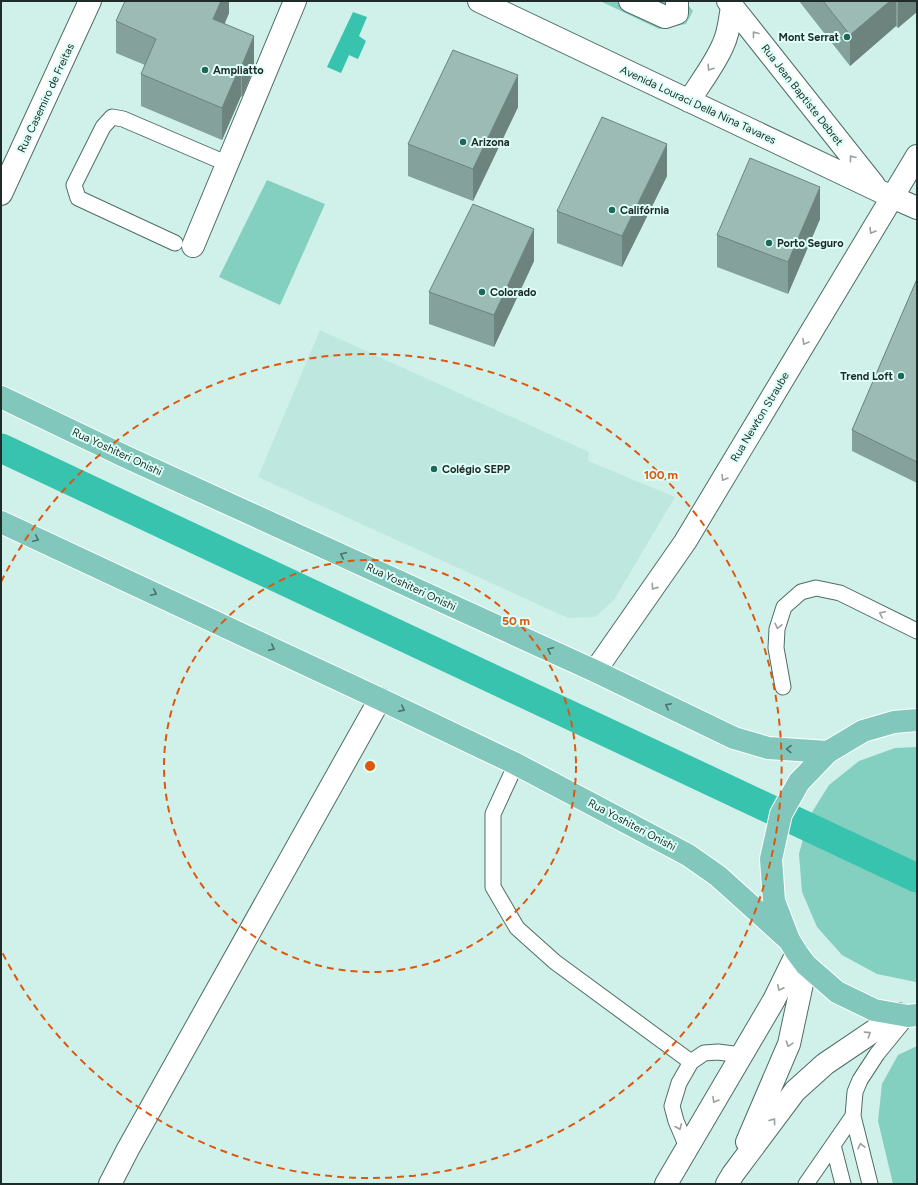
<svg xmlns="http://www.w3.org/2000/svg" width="918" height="1185" font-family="Figtree,sans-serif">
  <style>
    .built { fill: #bee8df }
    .green { fill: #83cfc0 }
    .water { fill: #38c3ae }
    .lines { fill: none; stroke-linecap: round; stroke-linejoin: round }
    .canal { stroke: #38c3ae; stroke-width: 29 }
    .lane-casing { stroke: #4f6d66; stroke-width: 17 }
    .street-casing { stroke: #4f6d66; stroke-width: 24 }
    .secondary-casing { stroke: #4f6d66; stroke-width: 24 }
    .primary-casing { stroke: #fff; stroke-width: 24 }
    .lane { stroke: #fff; stroke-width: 15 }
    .street { stroke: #fff; stroke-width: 22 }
    .secondary { stroke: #fff; stroke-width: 22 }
    .primary { stroke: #81c7bc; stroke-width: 22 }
    .wall { fill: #85a19b }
    .shaded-wall { fill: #6c837e }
    .building { fill: #9bbbb4; stroke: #6c837e }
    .oneway { stroke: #9aa09e }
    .oneway2 { stroke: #4b716b }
    .ring { fill: none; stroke: #de570d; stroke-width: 2; stroke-dasharray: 7 5 }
    .poi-dot { fill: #20675b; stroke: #ddfff7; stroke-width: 1.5 }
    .labels { text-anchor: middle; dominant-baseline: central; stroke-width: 4; stroke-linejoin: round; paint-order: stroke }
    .poi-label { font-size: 11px; font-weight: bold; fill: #1f2b28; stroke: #ddfff7; text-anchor: start }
    .street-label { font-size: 11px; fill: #1f2b28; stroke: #ddfff7 }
    .centre { fill: #de570d; stroke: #ddfff7; stroke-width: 2 }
    .ring-label { font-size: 12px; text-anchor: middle; font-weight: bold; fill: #de570d; stroke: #ddfff7; stroke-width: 4; stroke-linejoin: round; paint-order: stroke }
  </style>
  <rect width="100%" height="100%" fill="#d0f1ea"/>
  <!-- built -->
  <path class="built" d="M320,330l269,122 -1,9 87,36 -61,103 -19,17 -27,1 -310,-141z"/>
  <!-- green -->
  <path class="green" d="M600,1h85l8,10 -7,13 -27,5z
    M267,180l58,24 -45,101 -61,-28z
    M917,747v234l-1,1 -39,-8 -35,-19 -25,-28 -15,-35 -3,-38 10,-37 20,-32 30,-24 36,-13z
    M917,1046v138h-24l-15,-63 4,-37 16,-29z"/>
  <!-- water -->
  <path class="water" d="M353,12l14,5 -8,19 7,5 -8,18 -9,-4 -8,18 -14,-6z"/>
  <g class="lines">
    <!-- canal -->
    <path class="canal" d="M1,448l916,430"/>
    <defs>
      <path id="lane" d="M175,243l-97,-45 -4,-13 29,-58 9,-10 11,2 105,45
        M783,687l-7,-39 1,-19 7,-22 17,-15 15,-4 24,5 77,38
        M516,764l-23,50v73l24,41 38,34 136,100
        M833,1145l10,39
        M687,1147l-11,-26 -4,-15 7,-23 12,-21 13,-9 14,-1 23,3
        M806,1184l47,-68
        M870,1184l-17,-68 2,-24 5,-12 17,-26 31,-38"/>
      <path id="street" d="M479,1l413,196 25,11
        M630,1l35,16 12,-4v-12
        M728,1l146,184
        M689,101c11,-18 26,-37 34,-56 6,-12 7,-26 9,-39
        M1,194l89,-193
        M193,246l102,-245
        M595,671l90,-129 232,-386
        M110,1184l18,-35 252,-450"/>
      <path id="secondary" d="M747,1142l42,-98 17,-79
        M666,1184l108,-184 23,-47
        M727,1184l6,-10 62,-83 30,-27 74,-50"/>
      <path id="primary" d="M1,397l123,59 471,215 139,67 34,10 60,4
        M1,522l379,177 136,65 172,91 30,21 71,64
        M917,720l-23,2 -31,9 -35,21 -29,30 -18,32 -10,45 3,42 15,39 8,13 9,12 31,27 37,18 34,6 9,-1"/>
    </defs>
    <!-- lane casing -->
    <use href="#lane" class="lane-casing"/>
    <!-- street casing -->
    <use href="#street" class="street-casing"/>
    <!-- secondary casing -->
    <use href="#secondary" class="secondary-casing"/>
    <!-- primary casing -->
    <use href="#primary" class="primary-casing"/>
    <!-- lane -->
    <use href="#lane" class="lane"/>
    <!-- street -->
    <use href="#street" class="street"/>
    <!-- secondary -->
    <use href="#secondary" class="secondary"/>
    <!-- primary -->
    <use href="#primary" class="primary"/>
  </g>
  <!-- wall -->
  <path class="wall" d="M229,1v12l-4,10 29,45 -12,29 -1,-1 -19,44 -81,-34v-32l4,-9 -29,-12v-32z
    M799,1h118l-19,27 -2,-2 -46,40z
    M518,107l-45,94 -65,-25v-32z
    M667,176l-45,91 -65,-24v-32z
    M820,219l-32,75 -71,-27v-32z
    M534,261l-40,86 -65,-23v-32z
    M917,279v204l-65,-32v-21z"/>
  <!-- shaded-wall -->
  <path class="shaded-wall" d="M221,1h8v12l-16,37v-31z
    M890,1h6v25l-46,40v-31z
    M898,1h19v11l-19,16z
    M254,36v32l-12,29v-32z
    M241,64v32l-19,44v-32z
    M518,75v32l-45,94v-32z
    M667,144v32l-45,91v-31z
    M820,187v32l-32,75v-32z
    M534,229v32l-40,86v-32z"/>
  <!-- building -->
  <path class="building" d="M125,1h96l-8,18 41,17 -12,29 -1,-1 -19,44 -81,-34 15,-35 -40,-18z
    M823,1h67l-40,34z
    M453,50l65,25 -45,94 -65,-25z
    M602,117l65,27 -45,92 -65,-25z
    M750,158l70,29 -32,75 -71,-27z
    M473,204l61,25 -40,86 -65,-23z
    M917,279v183l-65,-32z"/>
  <!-- one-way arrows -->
  <defs><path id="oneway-chevron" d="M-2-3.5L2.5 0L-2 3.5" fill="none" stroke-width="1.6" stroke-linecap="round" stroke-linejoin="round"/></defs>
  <g class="oneway">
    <use href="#oneway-chevron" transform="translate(755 34) rotate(-128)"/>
    <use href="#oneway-chevron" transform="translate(710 68) rotate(123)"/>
    <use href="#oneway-chevron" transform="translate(852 158) rotate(-128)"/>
    <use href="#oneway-chevron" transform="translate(872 231) rotate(121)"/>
    <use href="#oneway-chevron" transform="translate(805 342) rotate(121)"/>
    <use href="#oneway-chevron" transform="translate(724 478) rotate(121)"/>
    <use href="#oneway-chevron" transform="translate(654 587) rotate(125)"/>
    <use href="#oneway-chevron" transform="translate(882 614) rotate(-153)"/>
    <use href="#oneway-chevron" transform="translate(778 626) rotate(103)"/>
    <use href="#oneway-chevron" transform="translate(780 988) rotate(116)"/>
    <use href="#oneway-chevron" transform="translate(868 1034) rotate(-33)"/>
    <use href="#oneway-chevron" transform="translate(789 1044) rotate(108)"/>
    <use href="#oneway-chevron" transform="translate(715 1100) rotate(120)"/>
    <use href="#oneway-chevron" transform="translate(773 1121) rotate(-53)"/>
    <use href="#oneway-chevron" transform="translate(679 1127) rotate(67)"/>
    <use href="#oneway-chevron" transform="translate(861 1146) rotate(-103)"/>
  </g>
  <g class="oneway2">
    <use href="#oneway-chevron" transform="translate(36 539) rotate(25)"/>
    <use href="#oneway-chevron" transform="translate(343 555) rotate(-155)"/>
    <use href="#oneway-chevron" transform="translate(154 593) rotate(25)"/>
    <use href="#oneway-chevron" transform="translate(272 648) rotate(25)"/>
    <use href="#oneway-chevron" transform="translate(550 650) rotate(-155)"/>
    <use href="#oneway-chevron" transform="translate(668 706) rotate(-154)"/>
    <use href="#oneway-chevron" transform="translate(402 709) rotate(26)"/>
    <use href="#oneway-chevron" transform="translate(789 749) rotate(-177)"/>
  </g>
  <!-- distance rings -->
  <g class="ring">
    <circle cx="370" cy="766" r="206"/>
    <path d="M1 582A412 412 0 1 1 1 950"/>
  </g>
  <!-- markers -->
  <g class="poi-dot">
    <circle cx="847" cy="37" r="4"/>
    <circle cx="205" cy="70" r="4"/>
    <circle cx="463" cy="142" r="4"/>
    <circle cx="612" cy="210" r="4"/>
    <circle cx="769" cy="243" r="4"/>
    <circle cx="482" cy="292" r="4"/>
    <circle cx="901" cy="376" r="4"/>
    <circle cx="434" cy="469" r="4"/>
  </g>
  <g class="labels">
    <!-- poi labels -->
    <g class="poi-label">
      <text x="839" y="37" text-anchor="end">Mont Serrat</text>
      <text x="213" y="70">Ampliatto</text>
      <text x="471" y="142">Arizona</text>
      <text x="620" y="210">Califórnia</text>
      <text x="777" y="243">Porto Seguro</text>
      <text x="490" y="292">Colorado</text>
      <text x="893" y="376" text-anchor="end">Trend Loft</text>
      <text x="442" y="469">Colégio SEPP</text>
    </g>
    <!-- street labels -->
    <g class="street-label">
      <text transform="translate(802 95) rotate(52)">Rua Jean Baptiste Debret</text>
      <text transform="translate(46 98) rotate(-65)">Rua Casemiro de Freitas</text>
      <text transform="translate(698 105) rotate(25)">Avenida Louraci Della Nina Tavares</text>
      <text transform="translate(760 417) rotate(-59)">Rua Newton Straube</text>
      <text transform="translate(117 452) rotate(25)">Rua Yoshiteri Onishi</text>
      <text transform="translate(411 587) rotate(25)">Rua Yoshiteri Onishi</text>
      <text transform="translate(632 825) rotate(28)">Rua Yoshiteri Onishi</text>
    </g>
  </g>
  <circle cx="370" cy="766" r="6" class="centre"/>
  <g class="ring-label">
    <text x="661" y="479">100 m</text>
    <text x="516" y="625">50 m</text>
  </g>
  <!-- border -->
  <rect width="918" height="1185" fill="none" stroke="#1f2b28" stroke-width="4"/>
</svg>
